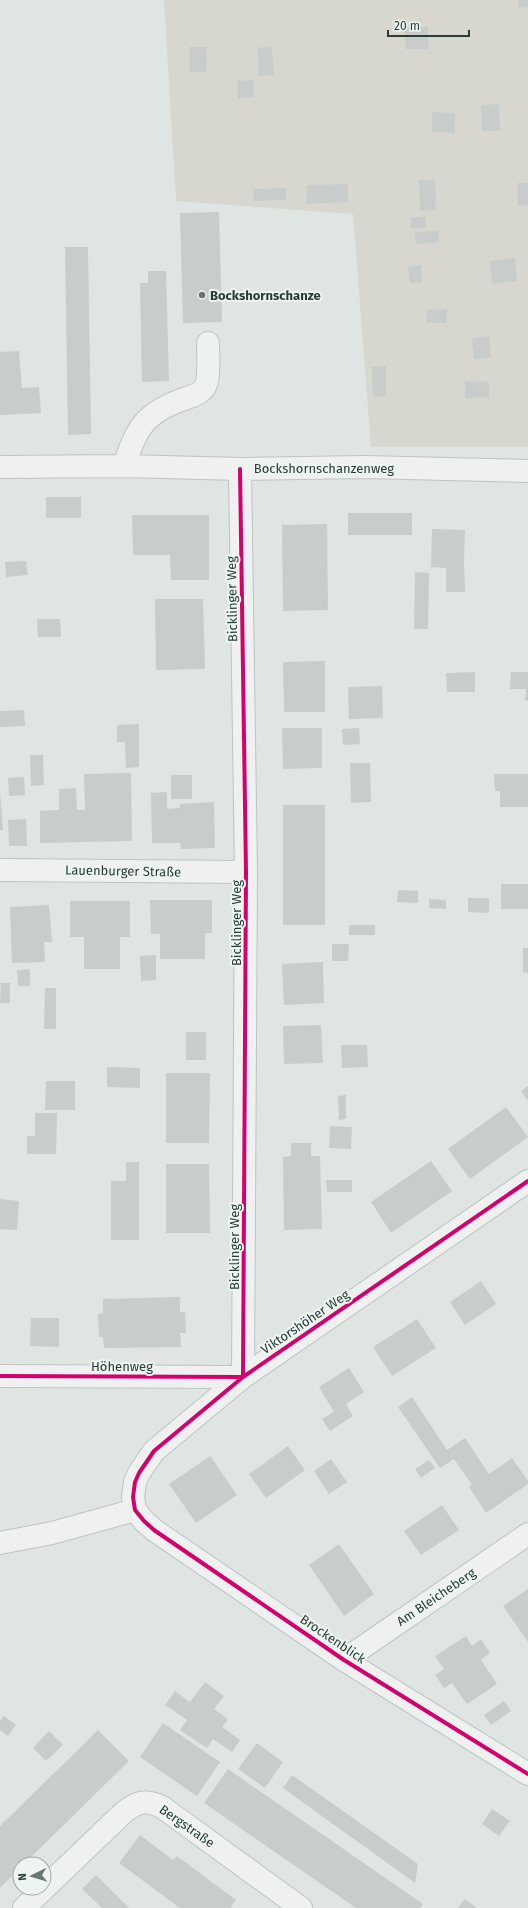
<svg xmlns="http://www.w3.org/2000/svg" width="528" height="1908" font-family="'Fira Sans',sans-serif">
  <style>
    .green { fill: #d7d7cf }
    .building { fill: #c8cdcb }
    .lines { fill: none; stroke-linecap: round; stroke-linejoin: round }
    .minor-casing { stroke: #bfc3c2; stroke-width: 24 }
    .minor { stroke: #eff1f0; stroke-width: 22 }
    .cycleway-casing { stroke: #edf4f1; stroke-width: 6 }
    .cycleway { stroke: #d6006c; stroke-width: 4 }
    .poi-dot { fill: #677872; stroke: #edf4f1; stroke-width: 1.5 }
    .labels { text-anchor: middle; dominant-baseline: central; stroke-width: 4; stroke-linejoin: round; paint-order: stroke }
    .poi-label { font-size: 13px; font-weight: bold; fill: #273d35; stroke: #edf4f1; text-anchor: start }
    .street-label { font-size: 13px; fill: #273d35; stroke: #edf4f1 }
  </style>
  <rect width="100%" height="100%" fill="#dfe5e2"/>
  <!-- green -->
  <path class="green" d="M164,0h364v447h-157l-18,-233 -177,-13z"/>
  <!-- building -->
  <path class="building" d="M518,0h10v7l-9,1z
    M405,27h23l1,22h-24z
    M189,47h18l-1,25h-17z
    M272,47l2,28 -15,1 -1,-28z
    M253,80l1,17 -16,1 -1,-17z
    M499,104l1,27h-18l-1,-26z
    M432,112l23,1v20l-23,-1z
    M419,180h16l1,30 -16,1z
    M517,183h11v23h-10z
    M348,184v18l-41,2v-19z
    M286,188v12l-33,1v-12z
    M219,212l3,110 -39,1 -3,-110z
    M411,217h15v11h-15z
    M439,231v12l-23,1 -1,-12z
    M65,247h23l3,187 -23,1z
    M515,258l2,23 -25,3 -2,-23z
    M421,265l1,17 -12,1 -2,-16z
    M148,271h18l3,110 -27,1 -2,-99h8z
    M447,309v14h-20v-13z
    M489,336l2,21 -17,2 -2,-21z
    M19,351l3,37 17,-1 2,26 -41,2v-63z
    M386,366v30l-13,1 -1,-30z
    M465,381l24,1v16h-24z
    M46,497h35v21h-35z
    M348,513h64v22h-64z
    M132,515h77v65h-38l-1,-25h-37z
    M327,524l1,86 -45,1 -1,-86z
    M432,529l33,1 -1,31 1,31h-19v-24l-15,-1z
    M26,561l2,14 -22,2 -1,-15z
    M415,572l14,1 -1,56h-14z
    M155,599h48l2,70 -49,1z
    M37,619h23l1,18h-23z
    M325,661v51h-41l-1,-50z
    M475,672v20h-28l-1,-19z
    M511,672h17v29l-3,-1 1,-11h-16z
    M382,686l1,32 -34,1 -1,-32z
    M24,710l1,16 -25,1v-16z
    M139,724v43l-13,1 -1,-26h-8v-17z
    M282,728h40v40l-39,1z
    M359,728l1,16 -17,1 -1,-16z
    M30,755h13l1,30 -13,1z
    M350,763h20l1,39 -20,1z
    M131,773l1,68 -92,2v-32l19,-1v-21l17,-1 1,22h8l-1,-36z
    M494,774h34v33h-28v-16h-5z
    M171,775h21v24h-21z
    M24,777l1,18 -16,1 -1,-18z
    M0,791l3,39h-3z
    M167,792v17l13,-1v-4l34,-2 1,46 -34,1 -1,-6h-28l-1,-50z
    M283,805h42v120h-42z
    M26,819l1,27h-18l-1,-26z
    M501,884h27v25h-27z
    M398,890l20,1v12l-21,-1z
    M468,898h21v15l-21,-1z
    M429,899l17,1v9l-17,-1z
    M150,900h62v33h-7v26h-45v-25h-9z
    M70,901h60v36h-10v32h-36v-32h-14z
    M49,905l3,37h-8l1,20 -33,1 -2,-56z
    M349,925h26v10h-26z
    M332,944h17l-1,17h-16z
    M523,948h5v25l-5,-1z
    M156,955v25l-15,1 -1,-25z
    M323,962l1,41 -40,2 -2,-41z
    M30,969v17h-12l-1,-16z
    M1,983h9v20h-10z
    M45,988h11v41h-12z
    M321,1025l2,38 -39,1 -1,-38z
    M186,1032h20v28h-20z
    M341,1045h26l1,22 -26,1z
    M107,1067l33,1v20l-33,-1z
    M166,1073h44l-1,70h-43z
    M46,1081h29v29h-30z
    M528,1086v15l-7,-10z
    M346,1095v24l-7,1 -1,-24z
    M506,1107l22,30 -58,42 -22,-30z
    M35,1113h22l-1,41h-29v-18h8z
    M330,1126l22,1 -1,22 -22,-1z
    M291,1143h20v13h9l2,73 -38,1 -1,-73 8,-1z
    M431,1161l21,30 -61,42 -20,-31z
    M126,1162h13v78h-28v-59h15z
    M166,1164h43l1,69h-44z
    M326,1180h26v12h-25z
    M0,1199l19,2 -2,29 -17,-1z
    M481,1281l15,23 -31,21 -15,-23z
    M180,1297v15h5l1,21h-6l1,14 -77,1 -1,-11h-4l-1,-23 5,-1v-14z
    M31,1318h28v29l-29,-1z
    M417,1319l19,29 -44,28 -19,-29z
    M349,1368l15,24 -18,12 7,12 -23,15 -8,-12 12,-7 -15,-25z
    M412,1397l35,53 18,-12 24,36 23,-16 16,23v3l-42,29 -17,-26 3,-2 -18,-26 -14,9 -42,-61z
    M288,1446l17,24 -39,28 -17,-24z
    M210,1456l27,39 -41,28 -27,-39z
    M331,1459l16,23 -18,12 -15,-23z
    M429,1460l6,8 -14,10 -6,-9z
    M442,1505l17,25 -38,25 -17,-24z
    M339,1544l35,50 -30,22 -35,-51z
    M528,1589v53l-25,-36z
    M466,1636l6,10 9,-7 9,14 -9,7 16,24 -30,20 -15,-21 -8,5 -9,-13 9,-6 -9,-13z
    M205,1682l19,14 -10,13 14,10 -6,8 18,13 -8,12 -19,-13 -6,9 -27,-18 7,-10 -22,-15 10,-14 15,11z
    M504,1701l7,10 -20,14 -7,-10z
    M4,1716l12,9 -8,11 -8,-6v-9z
    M163,1723l57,39 -23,34 -57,-39z
    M98,1730l31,31 -105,103h-4v4l-20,20v-62z
    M49,1731l14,14 -17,16 -13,-13z
    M257,1743l26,19 -18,26 -27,-19z
    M228,1769l195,135 -3,4h-64l-152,-105z
    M292,1775l126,89 -3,19 -132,-95z
    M492,1809l18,12 -11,15 -17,-12z
    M140,1835l33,25 4,-4 59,44 -6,8h-50l-61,-45z
    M96,1875l33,33h-27l-20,-19z
    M465,1899l12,9h-19z"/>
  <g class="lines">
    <defs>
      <path id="minor" d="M124,466c12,-36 19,-52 57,-66 8,-3 19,-5 24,-13 5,-9 3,-33 3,-44
        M0,467l124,-1 116,3 124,-2 164,4
        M0,870l246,2
        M528,1181l-285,196 -89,74 -15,22 -4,9 -2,15 2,13 9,11 10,9 190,130 184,114
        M0,1376l243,1 3,-505 -6,-403
        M0,1543l52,-10 83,-23
        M344,1660l184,-126
        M24,1908l99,-95c14,-11 21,-14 39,-6l139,101"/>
    </defs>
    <!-- minor casing -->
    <use href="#minor" class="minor-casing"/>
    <!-- minor -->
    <use href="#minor" class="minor"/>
    <defs>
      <path id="cycleway" d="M528,1181l-285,196 -89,74 -15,22 -4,9 -2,15 2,13 9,11 10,9 190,130 184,114
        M0,1376l243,1 3,-505 -6,-403"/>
    </defs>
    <!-- cycleway casing -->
    <use href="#cycleway" class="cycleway-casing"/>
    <!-- cycleway -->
    <use href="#cycleway" class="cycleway"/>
  </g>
  <!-- markers -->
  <circle class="poi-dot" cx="202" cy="295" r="4"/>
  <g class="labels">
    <!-- poi labels -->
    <g class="poi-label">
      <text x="210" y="295">Bockshornschanze</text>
    </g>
    <!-- street labels -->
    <g class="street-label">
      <text x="324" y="468">Bockshornschanzenweg</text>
      <text transform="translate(232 599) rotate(-91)">Bicklinger Weg</text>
      <text transform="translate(123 871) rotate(1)">Lauenburger Straße</text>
      <text transform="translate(236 923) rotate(-90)">Bicklinger Weg</text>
      <text transform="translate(234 1247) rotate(-90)">Bicklinger Weg</text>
      <text transform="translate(305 1322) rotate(-34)">Viktorshöher Weg</text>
      <text x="122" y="1366">Höhenweg</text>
      <text transform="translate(436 1597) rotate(-34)">Am Bleicheberg</text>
      <text transform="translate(333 1639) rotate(34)">Brockenblick</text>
      <text transform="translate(187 1826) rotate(35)">Bergstraße</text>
    </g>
  </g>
  <!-- north arrow -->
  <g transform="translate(32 1876) rotate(265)"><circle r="19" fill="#edf4f1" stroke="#9eaba6"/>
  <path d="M0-3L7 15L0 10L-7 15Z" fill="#677872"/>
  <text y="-6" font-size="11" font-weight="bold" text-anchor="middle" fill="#273d35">N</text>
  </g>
  <!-- scale -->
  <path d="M388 30v6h81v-6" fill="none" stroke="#273d35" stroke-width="2"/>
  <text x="394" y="30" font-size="12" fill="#273d35" stroke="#edf4f1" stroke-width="3" paint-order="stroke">20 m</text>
</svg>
